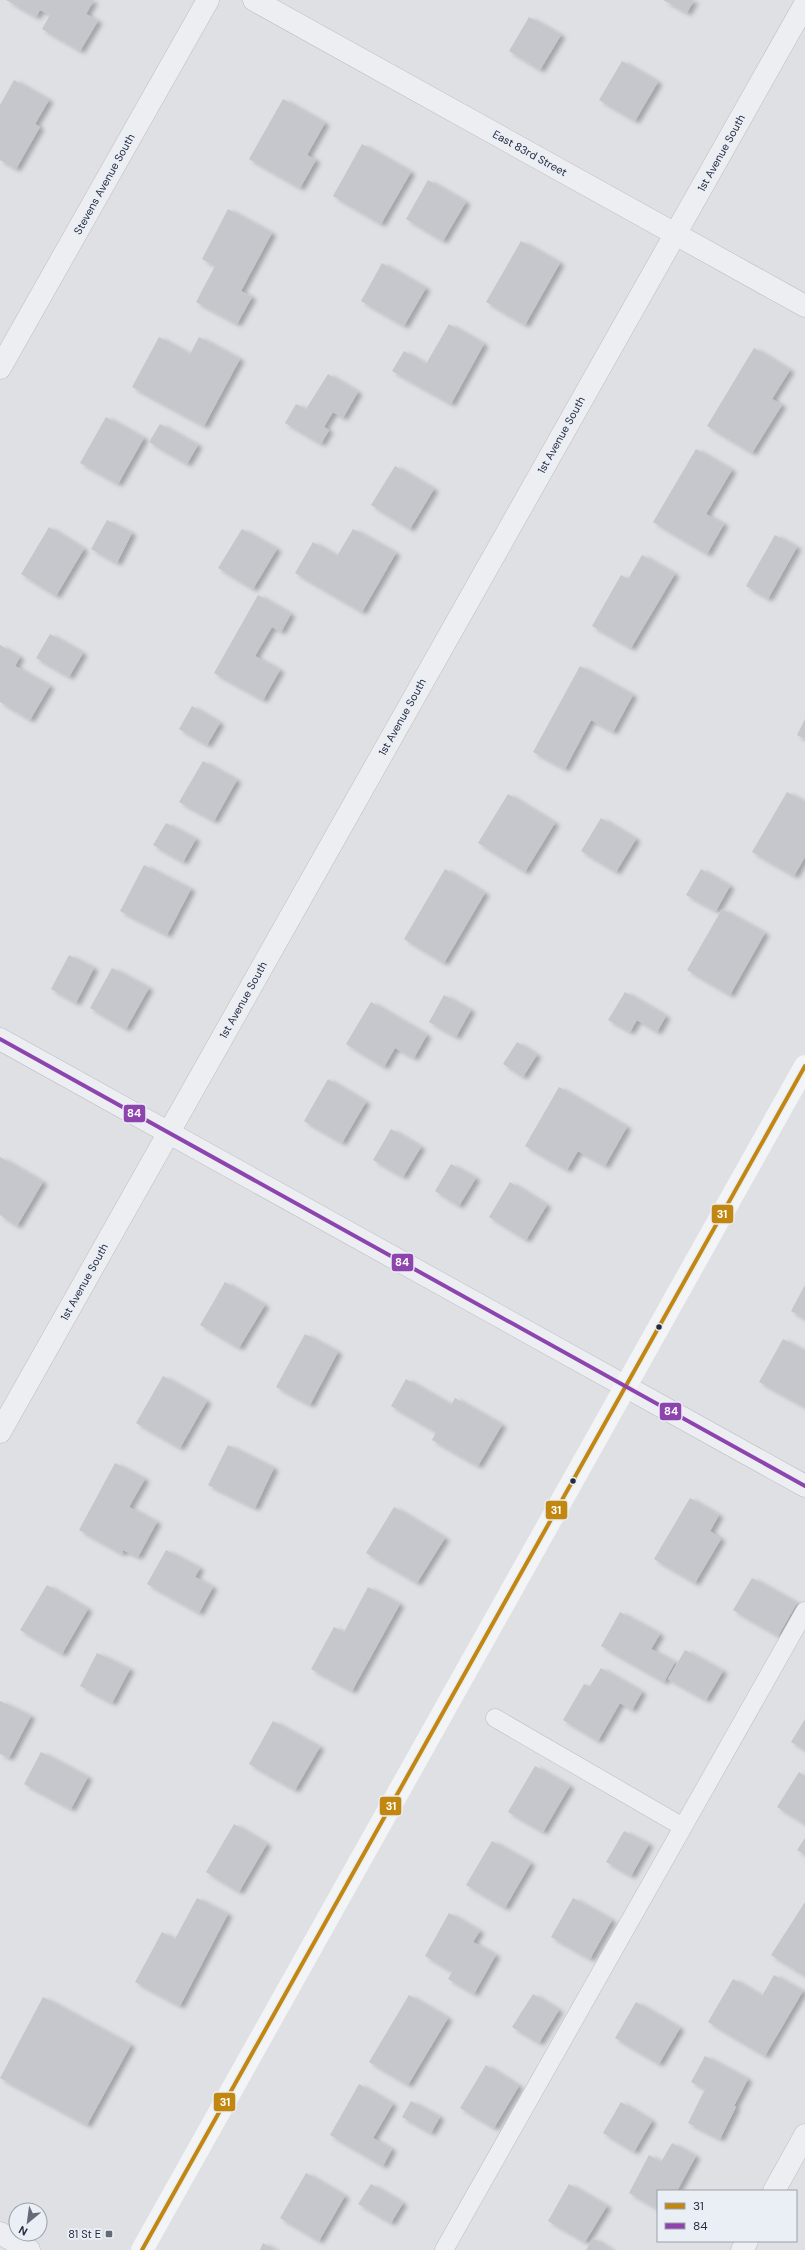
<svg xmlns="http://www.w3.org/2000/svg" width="805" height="2250" font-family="'DM Sans',sans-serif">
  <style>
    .building { fill: #c5c7cc; filter: url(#shadow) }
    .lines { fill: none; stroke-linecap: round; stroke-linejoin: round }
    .service-casing { stroke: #bbbdc2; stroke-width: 19 }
    .minor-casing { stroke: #bbbdc2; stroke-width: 23 }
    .tertiary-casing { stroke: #bbbdc2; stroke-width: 23 }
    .service { stroke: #edeef1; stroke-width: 18 }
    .minor { stroke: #edeef1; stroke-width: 22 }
    .tertiary { stroke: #edeef1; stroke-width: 22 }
    .secondary { stroke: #f2f4f5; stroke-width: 22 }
    .bus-1-casing { stroke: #eaeef5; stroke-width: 7 }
    .bus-2-casing { stroke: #eaeef5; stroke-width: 7 }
    .bus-1 { stroke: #c28710; stroke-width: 4 }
    .bus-2 { stroke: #8e44ad; stroke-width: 4 }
    .bus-dot { fill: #242b3e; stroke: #eaeef5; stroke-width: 1.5 }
    .poi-dot { fill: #656a78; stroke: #eaeef5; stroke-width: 1.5 }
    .labels { text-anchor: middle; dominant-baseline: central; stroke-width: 4; stroke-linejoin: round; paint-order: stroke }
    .street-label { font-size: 11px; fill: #242b3e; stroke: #eaeef5 }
    .poi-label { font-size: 11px; fill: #242b3e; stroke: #eaeef5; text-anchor: end }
    .line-badge { stroke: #eaeef5; stroke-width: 1.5 }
    .badge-label { font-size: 11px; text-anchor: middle; font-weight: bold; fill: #fff }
  </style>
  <defs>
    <filter id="shadow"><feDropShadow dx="4.5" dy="2.5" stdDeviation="2" flood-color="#0004"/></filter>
  </defs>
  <rect width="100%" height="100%" fill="#dee0e4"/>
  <!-- building -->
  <path class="building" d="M6,0h88l-8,14 12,7 -18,30 -38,-22 8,-14 -10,-5 -4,7z
    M663,0h31l-7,13z
    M529,17l32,18 -21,35 -31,-19z
    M622,61l36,21 -23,39 -36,-21z
    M14,80l35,20 -14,24 5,3 -24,42 -16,-9v-55z
    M283,99l42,24 -18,32 9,5 -16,28 -51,-29z
    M362,144l49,28 -30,52 -48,-28z
    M428,180l38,22 -23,39 -37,-22z
    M228,209l44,24 -31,58 11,6 -15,27 -41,-22 19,-36 -13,-7z
    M521,241l39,22 -35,62 -39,-23z
    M382,263l44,25 -22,38 -43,-25z
    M449,324l35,20 -33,60 -59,-33 12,-20 22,13z
    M159,337l31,17 9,-17 41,22 -36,67 -72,-39z
    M754,348l36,22 -18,29 10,6 -30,48 -45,-27z
    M328,374l30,18 -15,26 -10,-6 -9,15 5,3 -8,14 -36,-21 11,-19 10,5z
    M106,417l38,21 -26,46 -38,-21z
    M160,424l38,21 -11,19 -38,-22z
    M696,449l36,21 -26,44 18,10 -17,30 -54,-32z
    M395,466l39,23 -24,40 -39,-24z
    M107,520l25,13 -15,30 -26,-14z
    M49,527l35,22 -28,47 -35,-22z
    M242,529l35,20 -24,40 -35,-21z
    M353,529l43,24 -34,59 -67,-39 18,-31 24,14z
    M775,535l22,12 -29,52 -22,-13z
    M642,555l33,19 -44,74 -39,-22 29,-51 7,4z
    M258,595l33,19 -10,18 -9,-5 -17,29 25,14 -17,30 -49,-27z
    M50,634l33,19 -14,24 -33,-19z
    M0,645l20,12 -5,9 35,20 -20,34 -30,-18z
    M580,666l53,29 -20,37 -22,-12 -26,49 -32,-17z
    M192,706l28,17 -13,22 -28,-16z
    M805,719v20l-8,-4z
    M203,761l34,19 -23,41 -35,-19z
    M787,792l18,10v55l-11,19 -42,-24z
    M508,794l47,29 -30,49 -47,-29z
    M601,818l35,21 -20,33 -35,-21z
    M166,823l30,16 -13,23 -30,-17z
    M144,865l47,24 -24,46 -47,-24z
    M445,869l40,24 -41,70 -40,-24z
    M701,869l29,17 -14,25 -30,-16z
    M722,909l43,24 -35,62 -43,-25z
    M69,955l25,13 -18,35 -25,-14z
    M112,968l37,20 -23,41 -36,-21z
    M625,992l41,24 -9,16 -20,-12 -7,12 -22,-12z
    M444,995l27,15 -15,27 -27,-15z
    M371,1002l56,33 -13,23 -19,-10 -11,19 -38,-23z
    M517,1042l20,13 -14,22 -20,-13z
    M328,1079l38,23 -24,41 -38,-22z
    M559,1087l68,40 -22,39 -27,-15 -11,19 -42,-24z
    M391,1129l30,18 -18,30 -30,-17z
    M0,1157l43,25 -26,44 -17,-11z
    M451,1164l25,14 -17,28 -24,-15z
    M510,1182l37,23 -21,35 -37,-23z
    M225,1282l40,23 -26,43 -39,-23z
    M805,1285v34l-14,-8z
    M305,1334l33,18 -28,53 -34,-18z
    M783,1339l22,12v56l-46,-25z
    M163,1376l44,25 -27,47 -44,-25z
    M406,1379l45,26 4,-7 47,27 -24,41 -46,-26 4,-8 -45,-26z
    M228,1445l46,23 -19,40 -47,-23z
    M115,1463l30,16 -16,28 28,15 -19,35 -15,-7 -1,4 -43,-24z
    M690,1498l29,17 -9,16 11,8 -26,44 -41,-24z
    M394,1507l51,31 -28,45 -51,-30z
    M166,1550l34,18 -5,9 18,10 -14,26 -52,-29z
    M752,1578l45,25 -19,33 -45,-26z
    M47,1585l41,24 -26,45 -42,-24z
    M368,1587l32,17 -48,87 -41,-22 23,-42 10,5z
    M620,1612l40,22 -9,15 24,13 -11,20 -63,-36z
    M685,1650l38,21 -17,29 -38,-21z
    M97,1653l33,16 -18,34 -32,-17z
    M601,1668l41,24 -10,18 -12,-7 -22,38 -35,-21 21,-36 6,2z
    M0,1701l31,15 -22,42 -9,-4z
    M805,1719v31l-14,-8z
    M273,1721l47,26 -25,43 -46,-26z
    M41,1752l47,25 -17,32 -47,-25z
    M535,1766l35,20 -27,46 -35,-20z
    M799,1772l6,4v48l-28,-17z
    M234,1824l33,20 -28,48 -33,-20z
    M624,1831l25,13 -18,32 -25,-14z
    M805,1838v17l-8,-5z
    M492,1841l39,22 -26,45 -39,-23z
    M197,1898l31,16 -48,92 -45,-24 27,-50 13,7z
    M573,1898l39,22 -22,39 -39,-22z
    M805,1902v74l-34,-21z
    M449,1913l31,18 -7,11 23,13 -22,39 -26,-15 4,-7 -27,-16z
    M774,1975l29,16 -38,65 -57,-34 25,-43 29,17z
    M533,1994l26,16 -20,33 -27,-16z
    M409,1995l39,23 -40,67 -39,-23z
    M43,1997l88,48 -44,80 -87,-47z
    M636,2002l44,26 -21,36 -44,-26z
    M705,2056l43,23 -14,27 2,1 -16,32 -32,-16 17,-34 -14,-7z
    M486,2065l33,21 -25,42 -34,-20z
    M359,2084l34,20 -20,34 19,11 -9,17 -53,-31z
    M411,2101l29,16 -9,16 -29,-16z
    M621,2102l31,19 -18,31 -31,-19z
    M672,2143l24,13 -19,35h-19v18l-29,-16 20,-38 12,7z
    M306,2173l39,23 -26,45 -39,-23z
    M371,2184l32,19 -12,20 -33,-19z
    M569,2184l38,22 -22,36 -37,-21z
    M593,2238l19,12h-26z
    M263,2243l13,7h-16z"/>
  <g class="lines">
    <defs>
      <path id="service" d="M495,1718l188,109
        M444,2250l361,-639"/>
      <path id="minor" d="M254,0l551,306
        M0,368l208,-368
        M0,1432l805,-1428
        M774,2191l31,-56
        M0,2233l29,17
        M742,2250l5,-9"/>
      <path id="tertiary" d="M0,1039l805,447"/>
    </defs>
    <!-- service casing -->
    <use href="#service" class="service-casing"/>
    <!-- minor casing -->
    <use href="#minor" class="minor-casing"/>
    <!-- tertiary casing -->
    <use href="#tertiary" class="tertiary-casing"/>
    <!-- service -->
    <use href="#service" class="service"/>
    <!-- minor -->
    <use href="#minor" class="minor"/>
    <!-- tertiary -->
    <use href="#tertiary" class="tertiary"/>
    <!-- secondary -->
    <path class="secondary" d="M142,2250l663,-1184"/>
    <defs>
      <path id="bus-1" d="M142,2250l663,-1184"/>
      <path id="bus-2" d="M0,1039l805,447"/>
    </defs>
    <!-- bus-1 casing -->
    <use href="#bus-1" class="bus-1-casing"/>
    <!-- bus-2 casing -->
    <use href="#bus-2" class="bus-2-casing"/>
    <!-- bus-1 -->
    <use href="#bus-1" class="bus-1"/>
    <!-- bus-2 -->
    <use href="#bus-2" class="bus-2"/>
  </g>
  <!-- markers -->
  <g class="bus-dot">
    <circle cx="659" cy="1327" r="3.5"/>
    <circle cx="573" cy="1481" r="3.5"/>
  </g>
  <rect class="poi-dot" x="105" y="2230" width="8" height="8" rx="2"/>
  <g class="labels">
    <!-- street labels -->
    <g class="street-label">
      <text transform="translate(530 153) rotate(29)">East 83rd Street</text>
      <text transform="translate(721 153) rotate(-61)">1st Avenue South</text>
      <text transform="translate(104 184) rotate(-61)">Stevens Avenue South</text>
      <text transform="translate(561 435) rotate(-61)">1st Avenue South</text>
      <text transform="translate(402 717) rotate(-61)">1st Avenue South</text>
      <text transform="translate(243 1000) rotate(-61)">1st Avenue South</text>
      <text transform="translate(84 1282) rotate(-61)">1st Avenue South</text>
    </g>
    <!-- poi labels -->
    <g class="poi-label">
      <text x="101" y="2234">81 St E</text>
    </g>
  </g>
  <g class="line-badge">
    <rect x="123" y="1104" width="23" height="19" rx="4" fill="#8e44ad"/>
    <rect x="711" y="1204" width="23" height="20" rx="4" fill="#c28710"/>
    <rect x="391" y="1253" width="23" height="19" rx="4" fill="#8e44ad"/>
    <rect x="659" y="1402" width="23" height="19" rx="4" fill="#8e44ad"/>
    <rect x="545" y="1500" width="23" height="20" rx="4" fill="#c28710"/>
    <rect x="379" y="1796" width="23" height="20" rx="4" fill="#c28710"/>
    <rect x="213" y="2092" width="23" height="20" rx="4" fill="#c28710"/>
  </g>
  <g class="badge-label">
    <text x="134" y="1117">84</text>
    <text x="722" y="1218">31</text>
    <text x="402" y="1266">84</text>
    <text x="671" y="1415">84</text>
    <text x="556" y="1514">31</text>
    <text x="391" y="1810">31</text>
    <text x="225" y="2106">31</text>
  </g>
  <!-- legend -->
  <rect x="657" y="2190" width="140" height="52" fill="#eaeef5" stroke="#9ba0ac"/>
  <rect x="665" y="2203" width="20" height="6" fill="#c28710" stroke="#9ba0ac"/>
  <text x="693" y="2210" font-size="12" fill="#242b3e">31</text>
  <rect x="665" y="2223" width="20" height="6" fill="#8e44ad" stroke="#9ba0ac"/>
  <text x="693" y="2230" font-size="12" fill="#242b3e">84</text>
  <!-- north arrow -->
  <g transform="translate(28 2222) rotate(209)"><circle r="19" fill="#eaeef5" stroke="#9ba0ac"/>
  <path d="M0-3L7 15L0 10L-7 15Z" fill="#656a78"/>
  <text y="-6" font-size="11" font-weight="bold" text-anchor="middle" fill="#242b3e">N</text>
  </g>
</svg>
